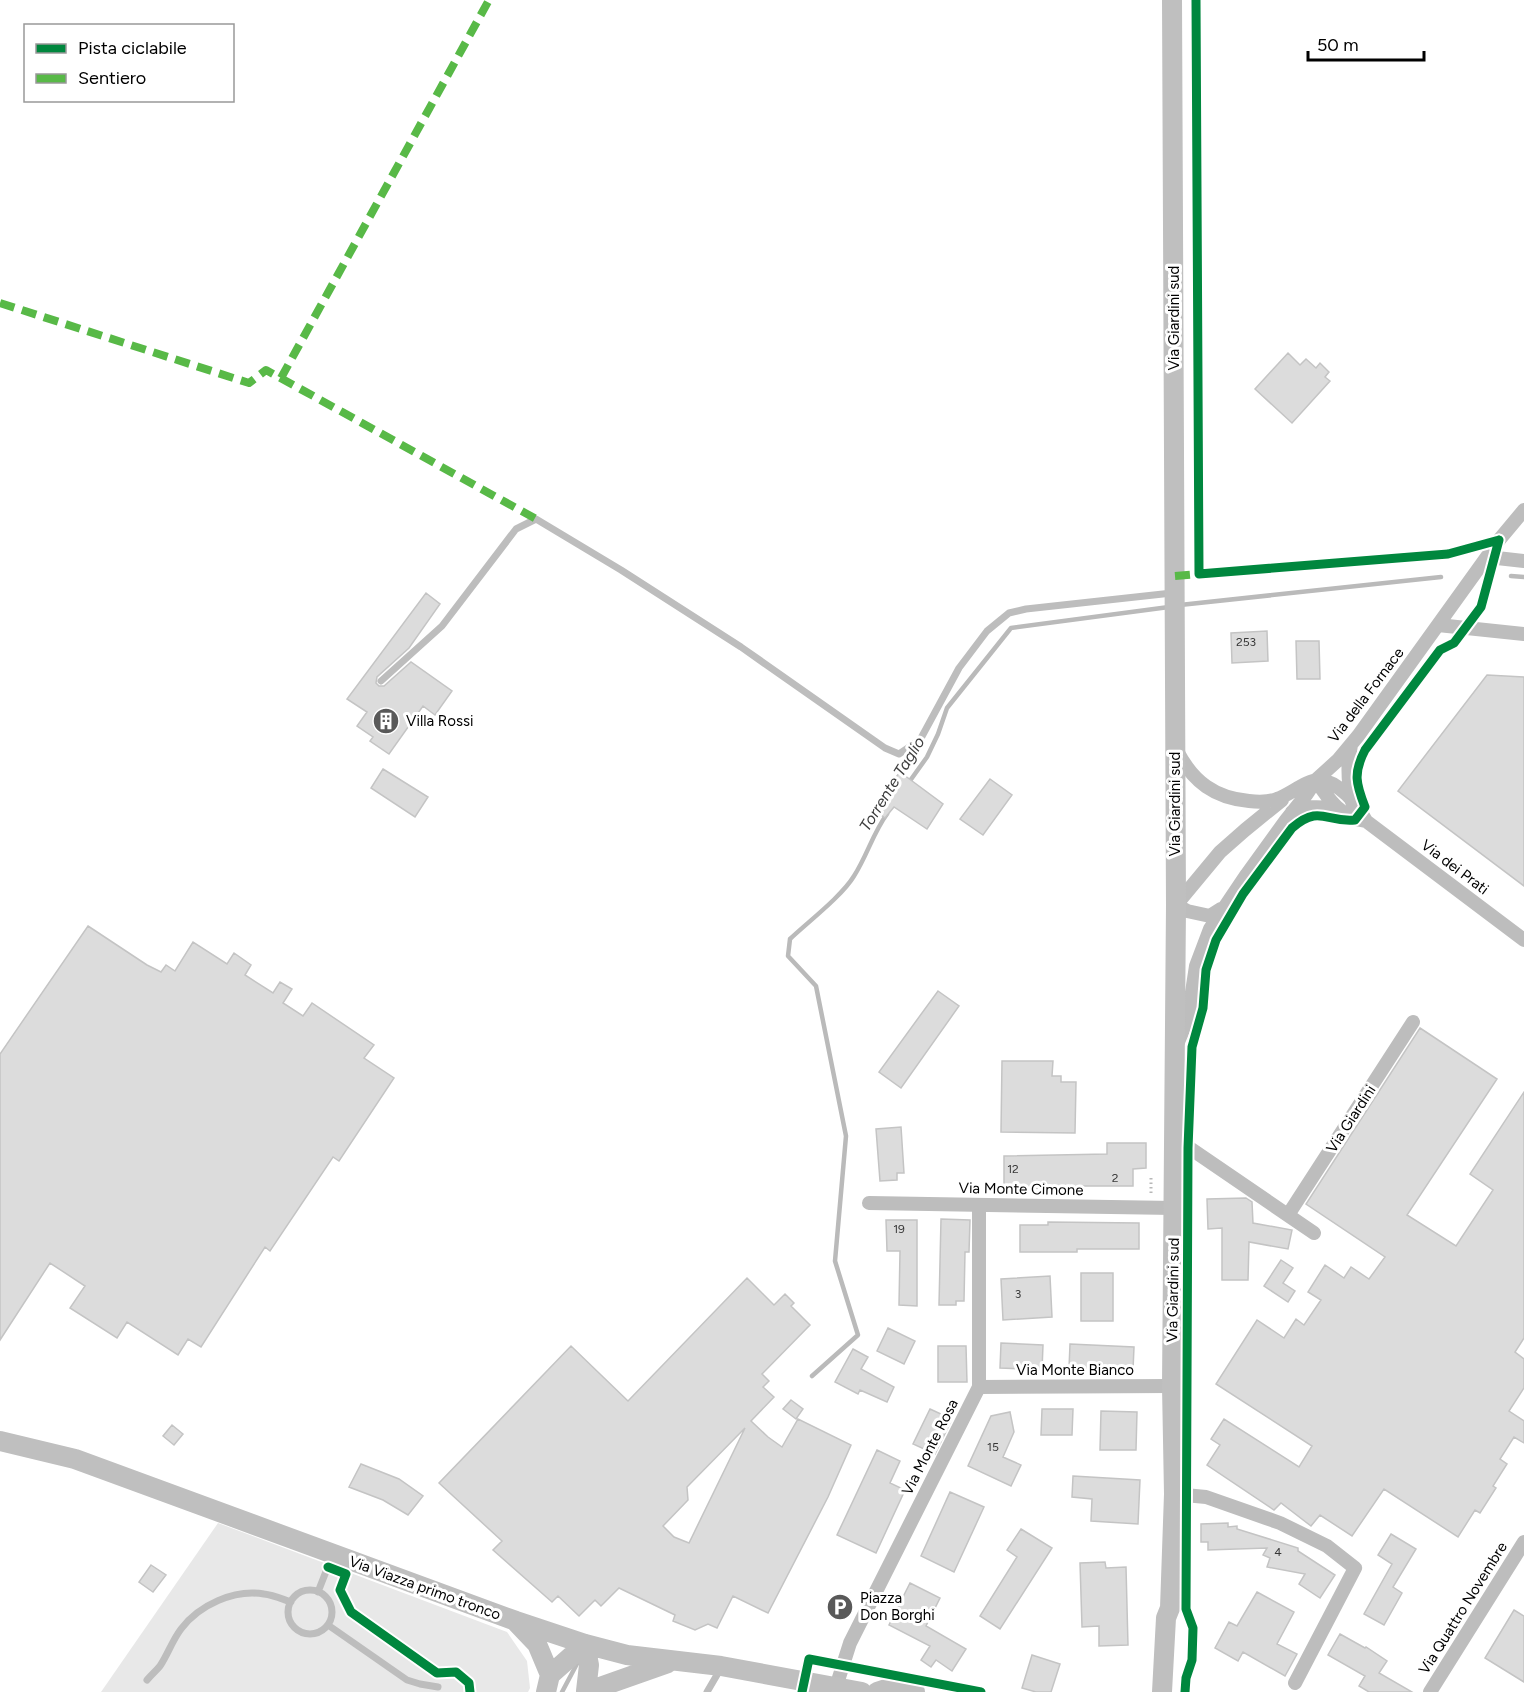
<svg xmlns="http://www.w3.org/2000/svg" width="1524" height="1692" font-family="Figtree,sans-serif">
  <style>
    .green { fill: #e8e8e8 }
    .lines { fill: none; stroke-linecap: round; stroke-linejoin: round }
    .stream { stroke: #bababa; stroke-width: 4.5 }
    .building { fill: #dcdcdc; stroke: #c4c4c4; stroke-width: 1.5; fill-rule: evenodd }
    .path { stroke: #b8b8b8; stroke-width: 3; stroke-dasharray: 1.5 3; stroke-linecap: butt }
    .lane { stroke: #bdbdbd; stroke-width: 7 }
    .street { stroke: #bdbdbd; stroke-width: 14 }
    .secondary { stroke: #bfbfbf; stroke-width: 20 }
    .quiet { stroke: #58b947; stroke-width: 8; stroke-dasharray: 15 8; stroke-linecap: butt }
    .cycleway-casing { stroke: #fff; stroke-width: 13 }
    .cycleway { stroke: #00873e; stroke-width: 9 }
    .labels { text-anchor: middle; dominant-baseline: central; stroke-width: 6; stroke-linejoin: round; paint-order: stroke }
    .number-label { font-size: 12px; fill: #373737 }
    .street-label { font-size: 15px; fill: #000; stroke: #fff }
    .poi-label { font-size: 15px; fill: #000; stroke: #fff; text-anchor: start }
    .water-label { font-size: 16px; font-style: italic; fill: #3e3e3e; stroke: #fff }
  </style>
  <rect width="100%" height="100%" fill="#fff"/>
  <!-- green -->
  <path class="green" d="M218,1523l289,109 20,29 3,27 -2,4h-427z"/>
  <g class="lines">
    <!-- stream -->
    <path class="stream" d="M1511,576l13,1
      M1180,605l261,-28
      M907,785l20,-28 11,-23 9,-26 64,-80 158,-21
      M812,1376l46,-41 -23,-74 11,-125 -30,-150 -28,-30 2,-17c18,-17 52,-43 64,-63 13,-20 19,-43 33,-62
      M562,1692l17,-32"/>
  </g>
  <!-- building -->
  <path class="building" d="M1288,353l12,12 6,-6 10,9 4,-5 9,9 -4,5 5,4 -38,42 -37,-34z
    M426,593l14,11 -31,44 -32,29 -1,6 3,3h5l27,-24 41,29 -17,24 -12,-9 -34,48 -19,-13 3,-4 -16,-11 10,-14 -20,-13z
    M1267,631l1,30 -36,2 -1,-30z
    M1296,641h23l1,38h-23z
    M1487,675l37,2v209l-126,-95z
    M383,769l45,28 -13,20 -44,-29z
    M900,772l43,32 -16,25 -33,-22 -9,11 -13,-10z
    M990,779l22,16 -29,40 -23,-16z
    M88,926l59,39 14,7 5,-7 9,6 18,-29 34,22 7,-11 17,12 -6,10 28,18 7,-11 12,7 -9,14 20,13 9,-13 62,42 -10,13 30,20 -55,83 -6,-4 -63,94 -5,-4 -64,100 -13,-8 -10,16 -51,-33 -10,16 -47,-30 15,-22 -35,-23 -50,77v-286z
    M938,991l21,15 -58,82 -22,-16z
    M1420,1028l77,51 -90,136 49,31 37,-56 -23,-16 54,-82v246l-9,14 9,7v29l-15,23 15,10v22l-10,-6 -14,22 7,5 -14,22 3,2 -16,25 -5,-3 -17,27 -74,-48 -32,47 -32,-21 -9,11 -30,-23 -7,7 -67,-45 13,-20 -9,-6 13,-20 75,48 13,-21 -96,-62 41,-64 27,18 12,-19 8,6 17,-25 -13,-8 17,-27 19,13 7,-11 18,12 16,-22 -79,-53z
    M1002,1061h51l-1,15h9v6h15l-1,51 -74,-1z
    M901,1127l3,46h-7v7l-17,1 -4,-52z
    M1107,1143h39v25l-13,1v17h-57v6h-26v-4l-46,1v-33l103,-2z
    M1246,1198l6,4 1,21 39,7 -4,19 -39,-7 -1,38h-26v-52l-14,1 -1,-30z
    M941,1219l29,1 -1,32h-4l-1,49h-8v4h-17z
    M886,1220h31v86l-18,-1 1,-54h-13z
    M1048,1222l91,1v26h-62v3h-57v-27h28z
    M1281,1260l12,8 -10,15 12,8 -7,11 -24,-16z
    M1081,1273h32v48h-32z
    M1050,1276l2,41 -49,3 -2,-41z
    M747,1278l27,27 11,-11 9,9 -3,3 19,19 -48,49 7,7 -6,6 11,10 -23,24 17,16 14,10 16,-28 53,26 -23,52 -60,116 -35,-17 -16,32 -9,-4 -13,6 -22,-9 2,-6 -56,-27 -18,18 -6,-6 -16,16 -21,-20 -6,6 -59,-52 9,-9 -63,-58 132,-137 57,55zM745,1428l-56,115 -15,-6 -11,-11 25,-26 -1,-13z
    M888,1328l27,13 -11,23 -27,-13z
    M1001,1343l42,2 -1,25 -42,-2z
    M1070,1344l64,3 -1,23 -64,-2z
    M938,1346h28l1,36h-29z
    M853,1349l15,8 -7,12 33,18 -7,15 -27,-12 -2,4 -23,-12z
    M791,1400l12,9 -7,10 -13,-10z
    M930,1409l22,10 -17,35 -22,-10z
    M1042,1409h31l-1,26h-31z
    M1101,1411l36,1 -1,38h-36z
    M1010,1412l4,20 -11,25 18,8 -10,21 -43,-20 23,-50z
    M172,1425l11,9 -9,11 -11,-9z
    M877,1450l23,11 -10,22 15,7 -29,63 -39,-18z
    M361,1464l38,15 24,17 -15,19 -25,-15 -34,-13z
    M1073,1476l67,4 -2,44 -47,-3 1,-22 -20,-2z
    M950,1492l34,15 -30,65 -33,-16z
    M1228,1523v4l9,-1v3l61,19v3l37,24 -15,23 -21,-14 6,-10 -38,-7 3,-9 -7,-3 4,-7 -59,2v-8h-7v-18z
    M1021,1529l31,19 -52,81 -20,-13 37,-59 -10,-7z
    M1391,1534l25,15 -23,38 9,6 -18,32 -20,-11 28,-50 -14,-9z
    M1105,1562l1,6 20,-1 2,78 -29,1v-20l-17,1 -2,-64z
    M151,1565l15,10 -13,17 -14,-10z
    M910,1583l30,15 -14,28 40,23 -14,22 -16,-11 -5,7 -10,-7 9,-14 -41,-21z
    M1257,1592l37,20 -17,32 20,10 -12,22 -42,-24 -5,9 -23,-13 14,-26 8,4z
    M1514,1610l10,6v66l-39,-24z
    M1340,1634l25,14 1,-1 21,14 -8,12 33,19h-43l-10,-6 6,-10 -37,-21z
    M1032,1655l28,9 -9,28h-15l-14,-4z"/>
  <g class="lines">
    <!-- path -->
    <path class="path" d="M1151,1178v16"/>
    <!-- lane -->
    <path class="lane" d="M381,681l61,-55 74,-97 20,-10 85,51 120,77 144,101 14,6 21,-14 39,-72 28,-37 22,-18 17,-4 146,-16
      M288 1612a22 22 0 1 1 44 0a22 22 0 1 1-44 0Z
      M318,1592l14,-36
      M328,1625l79,55 13,4 18,3
      M147,1680c4,-5 9,-9 13,-14 8,-12 12,-25 21,-37 18,-24 53,-40 83,-35 9,1 18,5 27,8
      M707,1692l14,-24"/>
    <!-- street -->
    <path class="street" d="M1488,557l36,4
      M1438,625l86,9
      M1351,745c-4,19 -3,38 1,57
      M1177,751c16,31 38,47 72,50 9,1 20,1 28,-2 12,-4 30,-19 42,-19 20,1 39,25 47,41l158,119
      M1316,780c12,19 26,39 50,41
      M1292,812l18,-5 26,1
      M1221,909l-11,7 -23,-5 -11,-6 44,-53 25,-22 37,-30
      M1178,1042l14,-34v-16l4,-26 14,-37 37,-55 39,-54 20,-25 10,-15 22,-20 20,-24 141,-196 25,-30
      M1175,1138l139,95
      M869,1203l305,5
      M1288,1215l125,-193
      M979,1387l193,-1
      M1174,1494l32,3 74,26 47,23 28,22 -60,115
      M836,1687l14,-44 129,-256v-182
      M1430,1692l94,-150"/>
    <!-- secondary -->
    <path class="secondary" d="M0,1441l75,18 441,162 69,23 42,11 94,11 141,26
      M517,1623l20,21 13,31
      M585,1644l4,21 -3,26
      M546,1692l4,-17 35,-31
      M586,1692l82,-29
      M877,1692l12,-4 26,4
      M1162,1692l4,-74 4,-10 4,-114 -2,-108 4,-481 -4,-905"/>
    <!-- quiet -->
    <path class="quiet" d="M0,303l249,80 17,-13 270,149
      M281,378l208,-378
      M1175,576l24,-2"/>
    <defs>
      <path id="cycleway" d="M1196,0l3,574 249,-20 51,-14
        M328,1567l18,7 -6,16 11,22 86,61 19,-1 13,11 1,9
        M802,1692l7,-33 172,33
        M1185,1692l1,-14 6,-18 1,-32 -7,-19 2,-461 4,-101 11,-39 3,-38 10,-30 27,-46 49,-66c28,-24 34,-5 63,-8l10,-13c-9,-23 -12,-34 0,-57l75,-100 14,-7 27,-36 18,-67"/>
    </defs>
    <!-- cycleway casing -->
    <use href="#cycleway" class="cycleway-casing"/>
    <!-- cycleway -->
    <use href="#cycleway" class="cycleway"/>
  </g>
  <!-- icons -->
  <defs>
    <symbol id="building-disc" viewBox="-11 -11 22 22"><circle r="9.5" fill="#595959" stroke="#fff"/><path d="M-4-6H4V6H1V3H-1V6H-4ZM-2.5-4.3h1.7v1.8h-1.7ZM.8-4.3h1.7v1.8H.8ZM-2.5-1h1.7V.8h-1.7ZM.8-1h1.7V.8H.8Z" fill="#fff"/></symbol>
    <symbol id="parking-disc" viewBox="-11 -11 22 22"><circle r="9.5" fill="#595959" stroke="#fff"/><path d="M-3.5-5.5H1a3.5 3.5 0 0 1 0 7H-1V5.5H-3.5ZM-1-3.4V-.6H.8a1.4 1.4 0 0 0 0-2.8Z" fill="#fff"/></symbol>
  </defs>
  <g fill-rule="evenodd">
    <use href="#building-disc" x="371" y="706" width="30" height="30"/>
    <use href="#parking-disc" x="825" y="1592" width="30" height="30"/>
  </g>
  <g class="labels">
    <!-- number labels -->
    <g class="number-label">
      <text x="1246" y="642">253</text>
      <text x="1013" y="1169">12</text>
      <text x="1115" y="1178">2</text>
      <text x="899" y="1229">19</text>
      <text x="1018" y="1294">3</text>
      <text x="993" y="1447">15</text>
      <text x="1278" y="1552">4</text>
    </g>
    <!-- street labels -->
    <g class="street-label">
      <text transform="translate(1174 318) rotate(-90)">Via Giardini sud</text>
      <text transform="translate(1366 695) rotate(-53)">Via della Fornace</text>
      <text transform="translate(1175 804) rotate(-90)">Via Giardini sud</text>
      <text transform="translate(1455 867) rotate(37)">Via dei Prati</text>
      <text transform="translate(1351 1119) rotate(-57)">Via Giardini</text>
      <text transform="translate(1021 1189) rotate(1)">Via Monte Cimone</text>
      <text transform="translate(1173 1290) rotate(-89)">Via Giardini sud</text>
      <text x="1075" y="1370">Via Monte Bianco</text>
      <text transform="translate(930 1447) rotate(-63)">Via Monte Rosa</text>
      <text transform="translate(425 1588) rotate(20)">Via Viazza primo tronco</text>
      <text transform="translate(1463 1608) rotate(-58)">Via Quattro Novembre</text>
    </g>
    <!-- poi labels -->
    <g class="poi-label">
      <text x="406" y="721">Villa Rossi</text>
      <text x="860" y="1598">Piazza<tspan x="860" dy="17">Don Borghi</tspan></text>
    </g>
    <!-- water labels -->
    <g class="water-label">
      <text transform="translate(892 784) rotate(-58)">Torrente Taglio</text>
    </g>
  </g>
  <!-- legend -->
  <rect x="24" y="24" width="210" height="78" fill="#ffffff" stroke="#999999" stroke-width="1.5"/>
  <rect x="36" y="44" width="30" height="9" fill="#00873e" stroke="#999999" stroke-width="1.5"/>
  <text x="78" y="54" font-size="18" fill="#000000">Pista ciclabile</text>
  <rect x="36" y="74" width="30" height="9" fill="#58b947" stroke="#999999" stroke-width="1.5"/>
  <text x="78" y="84" font-size="18" fill="#000000">Sentiero</text>
  <!-- scale -->
  <path d="M1308 51v9h116v-9" fill="none" stroke="#000000" stroke-width="3"/>
  <text x="1317" y="51" font-size="18" fill="#000000" stroke="#ffffff" stroke-width="4.5" paint-order="stroke">50 m</text>
</svg>
